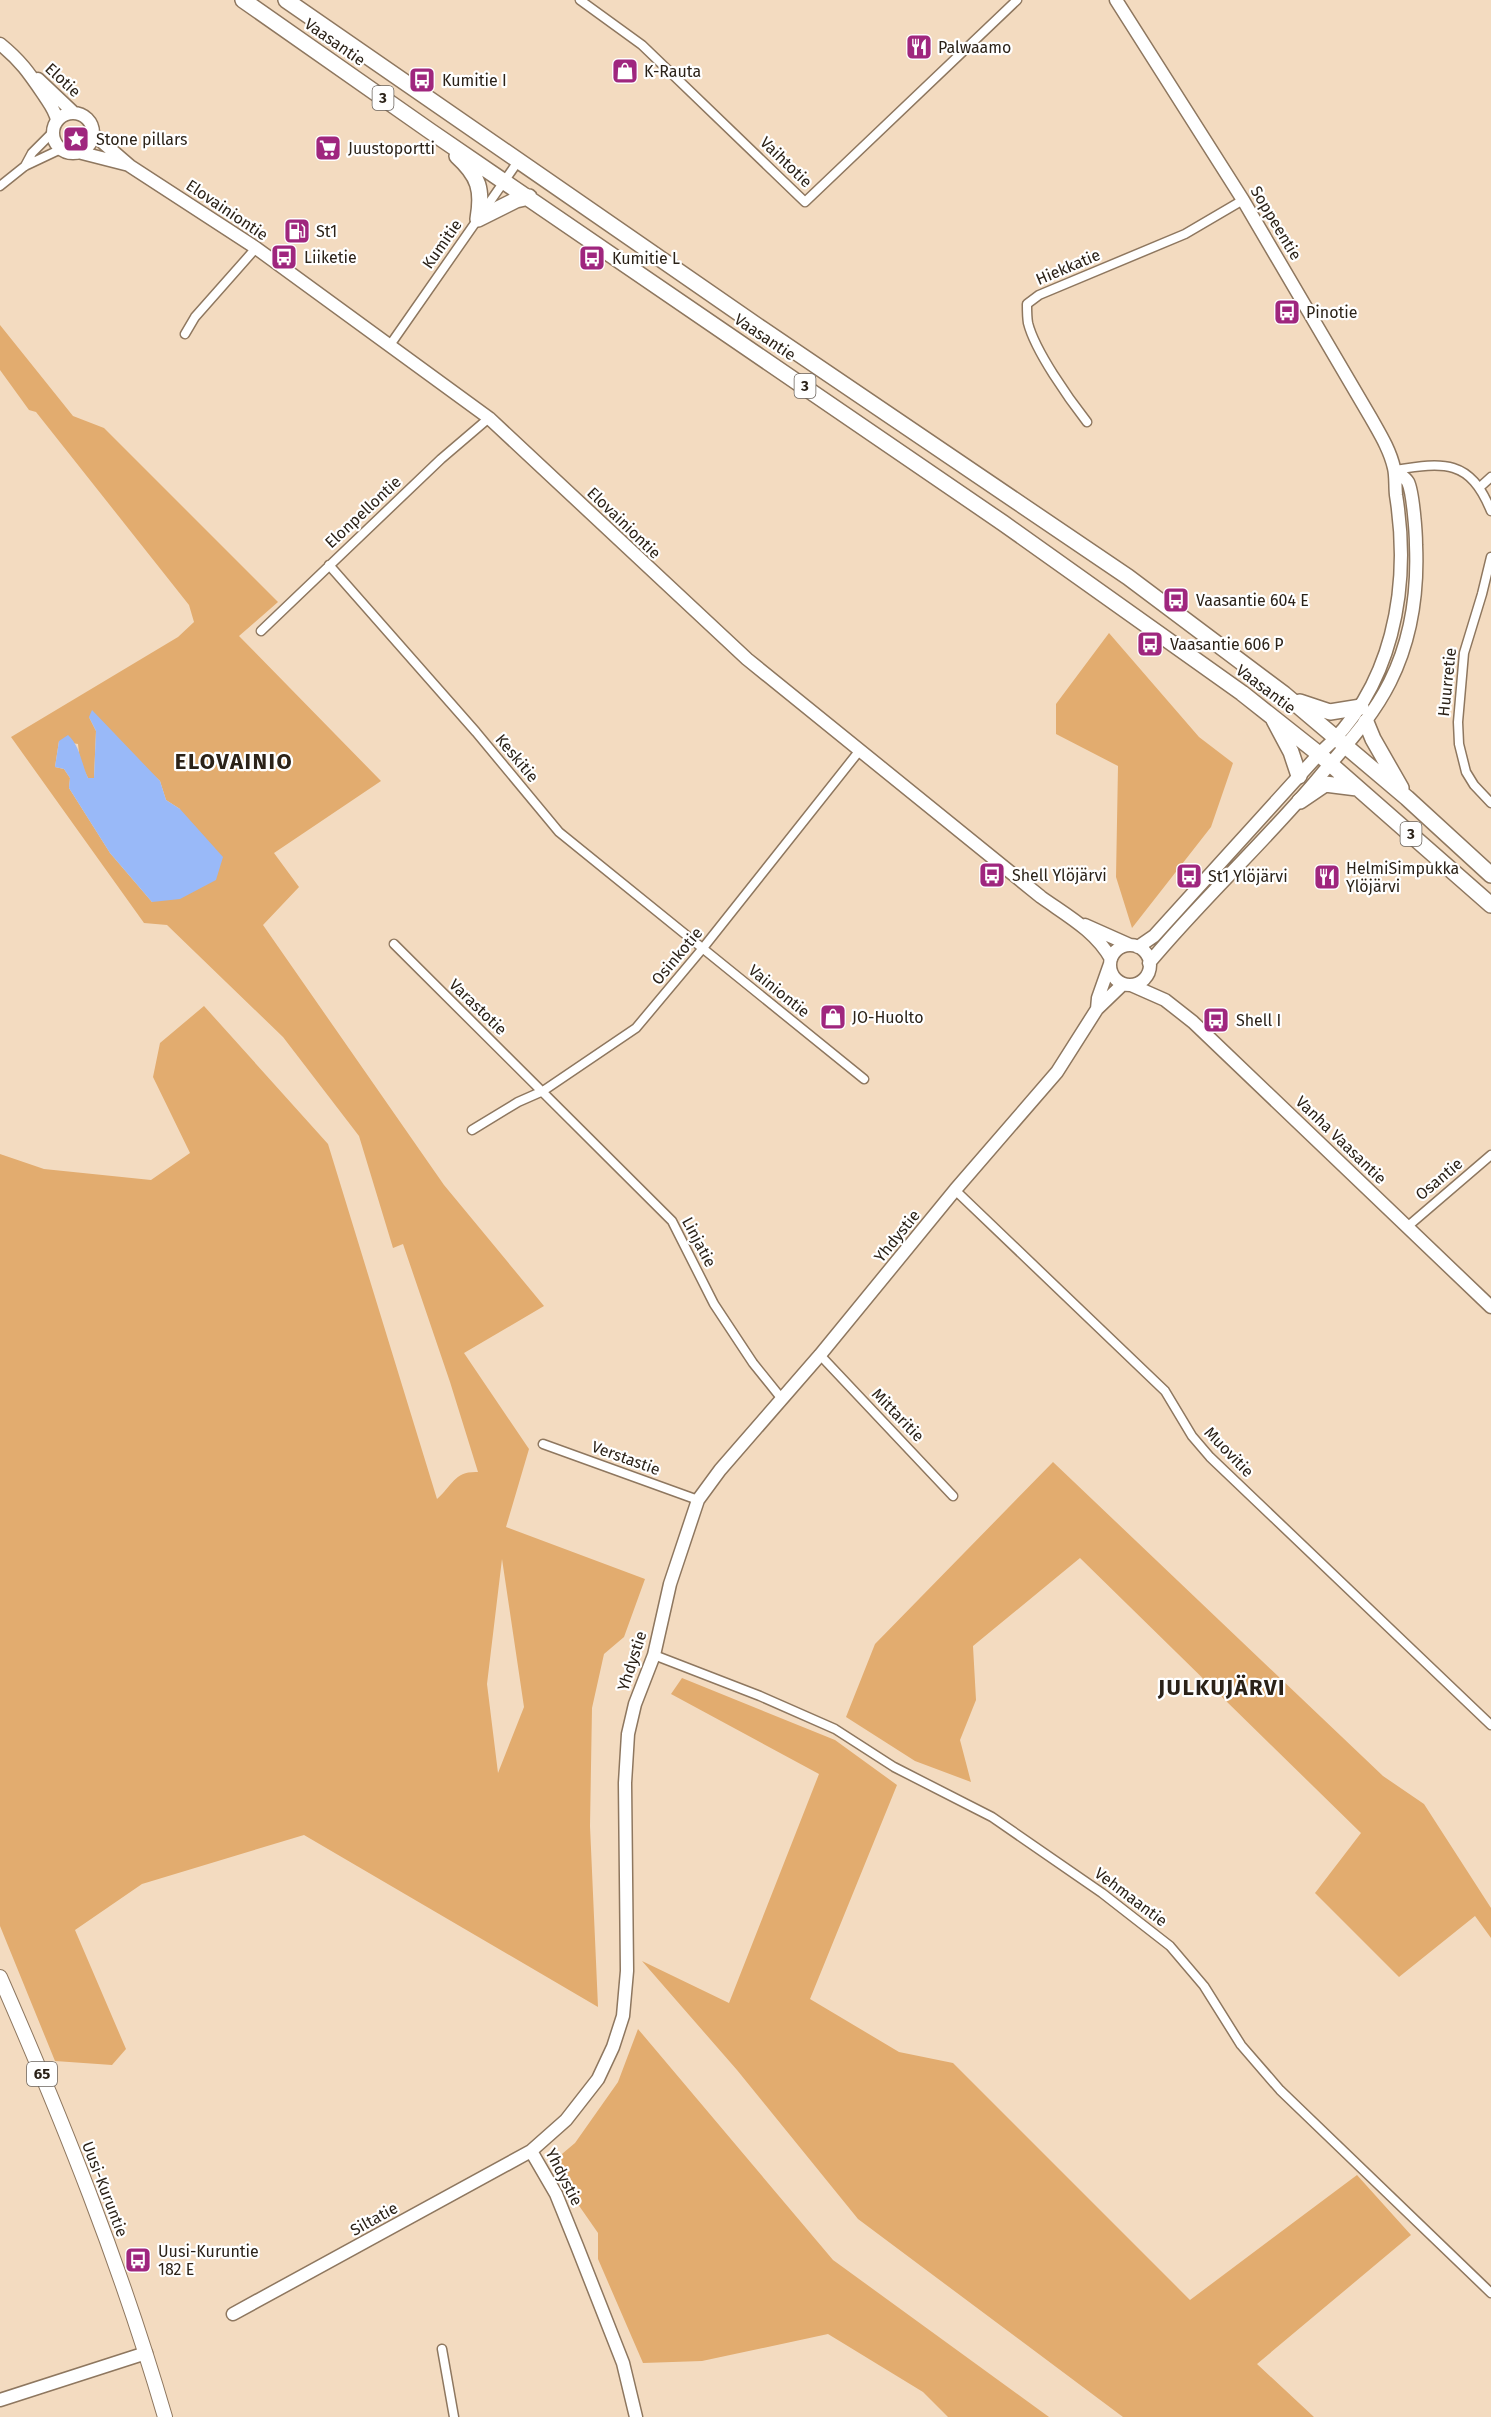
<svg xmlns="http://www.w3.org/2000/svg" width="1491" height="2417" font-family="'Fira Sans',sans-serif">
  <style>
    .green { fill: #e2ac6f; fill-rule: evenodd }
    .water { fill: #99b9f8 }
    .lines { fill: none; stroke-linecap: round; stroke-linejoin: round }
    .street-casing { stroke: #8e775f; stroke-width: 11 }
    .secondary-casing { stroke: #8e775f; stroke-width: 15 }
    .primary-casing { stroke: #8e775f; stroke-width: 16 }
    .highway-casing { stroke: #8e775f; stroke-width: 18 }
    .street { stroke: #fff; stroke-width: 8 }
    .secondary { stroke: #fff; stroke-width: 12 }
    .primary { stroke: #fff; stroke-width: 14 }
    .highway { stroke: #fff; stroke-width: 15 }
    .labels { text-anchor: middle; dominant-baseline: central; stroke-width: 4.5; stroke-linejoin: round; paint-order: stroke }
    .shield { fill: #fff; stroke: #6b645d; stroke-width: 1.5 }
    .shield-label { font-size: 15px; font-weight: bold; fill: #2b2218 }
    .street-label { font-size: 16px; fill: #2b2218; stroke: #fff }
    .poi-label { font-size: 16px; fill: #2b2218; stroke: #fff; text-anchor: start }
    .district-label { font-size: 22px; font-weight: bold; letter-spacing: 1.5px; fill: #2b2218; stroke: #fff }
  </style>
  <rect width="100%" height="100%" fill="#f3dbc0"/>
  <!-- green -->
  <path class="green" d="M0,325l73,91 31,12 174,174 -39,34 142,145 -107,72 25,34 -36,38 181,260 100,121 -80,47 65,96 -23,78 139,52 -21,58 -20,17 -12,54 -2,118 8,181 -294,-172 -162,49 -67,46 51,119 -14,16 -57,-4 -55,-135v-772l44,15 107,11 39,-27 -37,-76 7,-34 44,-37 124,138 109,355c16,-14 17,-28 41,-27l-28,-90 -47,-138 -10,4 -34,-112 -76,-99 -116,-112 -23,-2 -133,-186 167,-100 16,-15 -5,-17 -153,-193 -7,-2 -29,-40zM89,717l71,64 6,19 14,9 -28,93 -42,-49 -41,-65 1,-10 -6,-9 -9,-2 4,-26 19,3 2,18 8,16h6l2,-47zM502,1559l22,148 -26,66 -11,-89z
    M1109,633l90,104 34,26 -22,64 -79,101 -16,-51 2,-111 -62,-32v-30z
    M1053,1462l330,314 41,28 67,104v30l-16,-22 -76,61 -84,-84 46,-60 -281,-275 -107,88 3,54 -16,40 11,42 -56,-21 -69,-44 29,-73z
    M682,1678l153,62 62,45 -87,214 89,53 54,11 237,237 167,-125 54,60 -154,129 57,53h-191l-265,-198 -121,-149 -95,-109 87,42 90,-229 -148,-80z
    M638,2029l195,231 216,157h-101l-25,-25 -95,-58 -126,27 -59,2 -45,-104v-26l-48,-69 25,-21 43,-61z"/>
  <!-- water -->
  <path class="water" d="M92,710l68,71 6,19 14,9 43,48 -7,23 -36,19 -28,3 -42,-49 -41,-65 1,-10 -6,-9 -9,-2 4,-26 9,-6c12,11 13,27 20,43h6l2,-47 -7,-14z"/>
  <g class="lines">
    <defs>
      <path id="street" d="M580,0l62,45 163,157 212,-202
        M25,166l7,-13 21,-21
        M0,186l25,-20 36,-17
        M185,334l10,-17 61,-69
        M390,345l129,-185
        M1087,422c-18,-23 -52,-71 -59,-99 -1,-6 -1,-13 -1,-19l12,-9 146,-61 58,-34
        M1395,470c49,-8 75,-11 96,41
        M1480,487l11,-10
        M1491,557l-9,37 -18,59 -6,69 1,22 7,28 8,13 17,18
        M329,565l147,167 83,100 305,247
        M261,631l180,-172 48,-41
        M394,944l278,277 42,83 39,59 29,36
        M472,1130l46,-28 25,-11 93,-63 67,-80 157,-198
        M955,1190l210,201 27,45 18,21 281,268
        M1407,1227l84,-72
        M820,1355l133,141
        M543,1444l155,56
        M654,1655l106,41 75,33 59,38 98,50 110,76 68,53 34,40 37,59 39,45 211,203
        M442,2349l12,68"/>
      <path id="secondary" d="M1116,0l127,200 128,218c9,16 19,32 23,50 2,8 1,18 2,27 15,93 -3,194 -77,259l-165,182 -16,11
        M0,44c21,17 29,29 44,51 5,8 11,15 13,25
        M38,79l36,34
        M53 133a20 20 0 1 1 40 0a20 20 0 1 1-40 0Z
        M93,134l37,32 126,82 233,170 258,241 294,238c25,18 55,34 70,62
        M78,152l51,13
        M1085,925l45,20
        M1110 965a20 20 0 1 1 40 0a20 20 0 1 1-40 0Z
        M1149,963c54,-65 117,-122 171,-187 26,-31 52,-58 70,-94 21,-42 28,-91 26,-137 0,-12 -3,-53 -8,-63 -2,-4 -10,-9 -13,-12
        M1131,985l34,15 28,22 298,285
        M1097,1009l1,-11 12,-34
        M531,2151l25,43 21,52 46,117 13,54
        M233,2314l298,-163 35,-31 32,-41 15,-32 10,-31 4,-45 -2,-188 3,-49 7,-30 19,-49 16,-71 28,-84 22,-30 100,-115 135,-165 102,-118 40,-63 26,-25
        M0,2400l146,-47"/>
      <path id="primary" d="M0,1977c63,144 121,289 165,440"/>
      <path id="highway" d="M243,0l187,131 573,392 239,170 77,61 172,151
        M286,0l476,329 366,248 156,117 123,104 84,77
        M457,156c22,20 26,34 21,63
        M478,219l38,-19 13,-3
        M1300,702l30,10 31,-5
        M1274,720l17,32 8,24
        M1366,722l7,17 28,49
        M1300,801l25,-17 32,4"/>
    </defs>
    <!-- street casing -->
    <use href="#street" class="street-casing"/>
    <!-- secondary casing -->
    <use href="#secondary" class="secondary-casing"/>
    <!-- primary casing -->
    <use href="#primary" class="primary-casing"/>
    <!-- highway casing -->
    <use href="#highway" class="highway-casing"/>
    <!-- street -->
    <use href="#street" class="street"/>
    <!-- secondary -->
    <use href="#secondary" class="secondary"/>
    <!-- primary -->
    <use href="#primary" class="primary"/>
    <!-- highway -->
    <use href="#highway" class="highway"/>
  </g>
  <!-- icons -->
  <defs>
    <symbol id="restaurant-square" viewBox="-11 -11 22 22"><rect x="-9" y="-9" width="18" height="18" rx="4" fill="#9f267e" stroke="#fff"/><path d="M-5-6h1v4h1v-4h1v4h1v-4h1v5L-1.5 .5V6h-2V.5L-5-1ZM5-6V6H3V1.5H1.5Q1.5-4 5-6Z" fill="#fff"/></symbol>
    <symbol id="shop-square" viewBox="-11 -11 22 22"><rect x="-9" y="-9" width="18" height="18" rx="4" fill="#9f267e" stroke="#fff"/><path d="M-5-2.5h2.3a2.7 3.5 0 0 1 5.4 0H5L5.5 6h-11ZM-1.5-2.5h3a1.5 2.3 0 0 0-3 0Z" fill="#fff"/></symbol>
    <symbol id="bus-square" viewBox="-11 -11 22 22"><rect x="-9" y="-9" width="18" height="18" rx="4" fill="#9f267e" stroke="#fff"/><path d="M-5-6H5V4H4V6H2V4H-2V6H-4V4H-5ZM-3.5-4V0h7V-4ZM-3.5 1.2v1.5H-2V1.2ZM2 1.2v1.5H3.5V1.2Z" fill="#fff"/></symbol>
    <symbol id="sight-square" viewBox="-11 -11 22 22"><rect x="-9" y="-9" width="18" height="18" rx="4" fill="#9f267e" stroke="#fff"/><path d="M0-6L1.8-2.2L6-1.7L2.9 1.2L3.7 5.4L0 3.3L-3.7 5.4L-2.9 1.2L-6-1.7L-1.8-2.2Z" fill="#fff"/></symbol>
    <symbol id="supermarket-square" viewBox="-11 -11 22 22"><rect x="-9" y="-9" width="18" height="18" rx="4" fill="#9f267e" stroke="#fff"/><path d="M-6-5.5h2.5l.6 2H6L4.5 2H-2.5L-4.4-4H-6ZM-1.5 3.2a1.3 1.3 0 1 0 .1 0ZM3 3.2a1.3 1.3 0 1 0 .1 0Z" fill="#fff"/></symbol>
    <symbol id="fuel-square" viewBox="-11 -11 22 22"><rect x="-9" y="-9" width="18" height="18" rx="4" fill="#9f267e" stroke="#fff"/><path d="M-5.5-6h7V0h2V4h1.3V-2.5L3-4.5l.8-.8L6-3V5H2.5V1h-1V6h-7ZM-4.2-4.7v3.2H.2V-4.7Z" fill="#fff"/></symbol>
  </defs>
  <g fill-rule="evenodd">
    <use href="#restaurant-square" x="904" y="32" width="30" height="30"/>
    <use href="#shop-square" x="610" y="56" width="30" height="30"/>
    <use href="#bus-square" x="407" y="65" width="30" height="30"/>
    <use href="#sight-square" x="61" y="124" width="30" height="30"/>
    <use href="#supermarket-square" x="313" y="133" width="30" height="30"/>
    <use href="#fuel-square" x="282" y="216" width="30" height="30"/>
    <use href="#bus-square" x="269" y="242" width="30" height="30"/>
    <use href="#bus-square" x="577" y="243" width="30" height="30"/>
    <use href="#bus-square" x="1272" y="297" width="30" height="30"/>
    <use href="#bus-square" x="1161" y="585" width="30" height="30"/>
    <use href="#bus-square" x="1135" y="629" width="30" height="30"/>
    <use href="#bus-square" x="977" y="860" width="30" height="30"/>
    <use href="#bus-square" x="1174" y="861" width="30" height="30"/>
    <use href="#restaurant-square" x="1312" y="862" width="30" height="30"/>
    <use href="#shop-square" x="818" y="1002" width="30" height="30"/>
    <use href="#bus-square" x="1201" y="1005" width="30" height="30"/>
    <use href="#bus-square" x="123" y="2245" width="30" height="30"/>
  </g>
  <g class="labels">
    <!-- shield labels -->
    <g class="shield">
      <rect x="372.5" y="86" width="21" height="24" rx="4.5"/>
      <rect x="794.5" y="374" width="21" height="24" rx="4.5"/>
      <rect x="1400.5" y="822" width="21" height="24" rx="4.5"/>
      <rect x="27" y="2062" width="30" height="24" rx="4.5"/>
    </g>
    <g class="shield-label">
      <text x="383" y="98">3</text>
      <text x="805" y="386">3</text>
      <text x="1411" y="834">3</text>
      <text x="42" y="2074">65</text>
    </g>
    <!-- street labels -->
    <g class="street-label">
      <text transform="translate(335 42) rotate(35)">Vaasantie</text>
      <text transform="translate(63 80) rotate(43)">Elotie</text>
      <text transform="translate(786 162) rotate(44)">Vaihtotie</text>
      <text transform="translate(227 210) rotate(34)">Elovainiontie</text>
      <text transform="translate(1276 223) rotate(59)">Soppeentie</text>
      <text transform="translate(442 244) rotate(-55)">Kumitie</text>
      <text transform="translate(1068 267) rotate(-23)">Hiekkatie</text>
      <text transform="translate(765 337) rotate(34)">Vaasantie</text>
      <text transform="translate(363 512) rotate(-43)">Elonpellontie</text>
      <text transform="translate(624 523) rotate(44)">Elovainiontie</text>
      <text transform="translate(1447 682) rotate(-84)">Huurretie</text>
      <text transform="translate(1266 689) rotate(37)">Vaasantie</text>
      <text transform="translate(517 758) rotate(50)">Keskitie</text>
      <text transform="translate(677 956) rotate(-50)">Osinkotie</text>
      <text transform="translate(779 991) rotate(39)">Vainiontie</text>
      <text transform="translate(478 1007) rotate(44)">Varastotie</text>
      <text transform="translate(1341 1140) rotate(44)">Vanha Vaasantie</text>
      <text transform="translate(1439 1179) rotate(-40)">Osantie</text>
      <text transform="translate(897 1236) rotate(-51)">Yhdystie</text>
      <text transform="translate(699 1242) rotate(62)">Linjatie</text>
      <text transform="translate(898 1415) rotate(46)">Mittaritie</text>
      <text transform="translate(1229 1452) rotate(46)">Muovitie</text>
      <text transform="translate(626 1458) rotate(20)">Verstastie</text>
      <text transform="translate(632 1661) rotate(-72)">Yhdystie</text>
      <text transform="translate(1131 1897) rotate(37)">Vehmaantie</text>
      <text transform="translate(564 2177) rotate(63)">Yhdystie</text>
      <text transform="translate(105 2189) rotate(69)">Uusi-Kuruntie</text>
      <text transform="translate(374 2219) rotate(-29)">Siltatie</text>
    </g>
    <!-- poi labels -->
    <g class="poi-label">
      <text x="938" y="47">Palwaamo</text>
      <text x="644" y="71">K-Rauta</text>
      <text x="442" y="80">Kumitie I</text>
      <text x="96" y="139">Stone pillars</text>
      <text x="348" y="148">Juustoportti</text>
      <text x="316" y="231">St1</text>
      <text x="304" y="257">Liiketie</text>
      <text x="612" y="258">Kumitie L</text>
      <text x="1306" y="312">Pinotie</text>
      <text x="1196" y="600">Vaasantie 604 E</text>
      <text x="1170" y="644">Vaasantie 606 P</text>
      <text x="1346" y="868">HelmiSimpukka<tspan x="1346" dy="18">Ylöjärvi</tspan></text>
      <text x="1012" y="875">Shell Ylöjärvi</text>
      <text x="1208" y="876">St1 Ylöjärvi</text>
      <text x="852" y="1017">JO-Huolto</text>
      <text x="1236" y="1020">Shell I</text>
      <text x="158" y="2251">Uusi-Kuruntie<tspan x="158" dy="18">182 E</tspan></text>
    </g>
    <!-- district labels -->
    <g class="district-label">
      <text x="234" y="761">ELOVAINIO</text>
      <text x="1222" y="1687">JULKUJÄRVI</text>
    </g>
  </g>
</svg>
